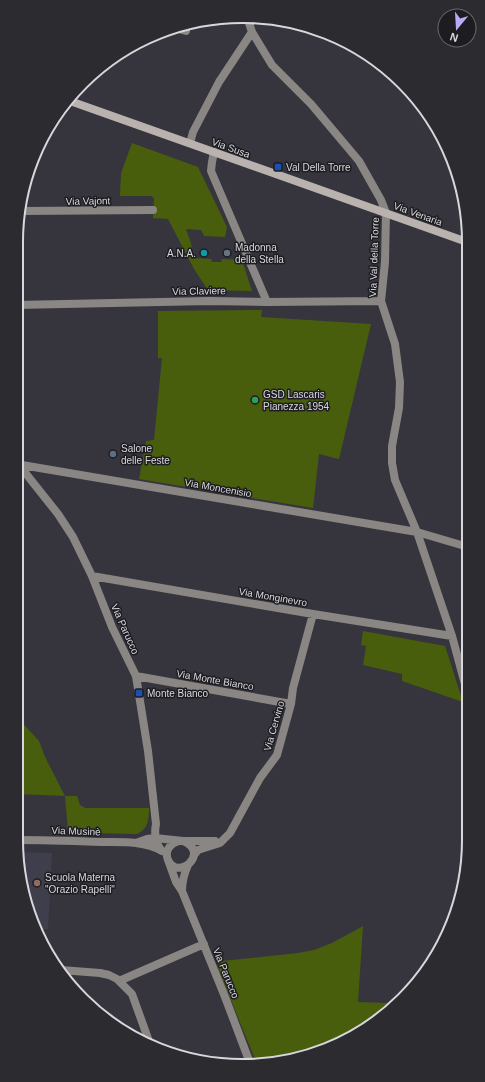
<svg xmlns="http://www.w3.org/2000/svg" width="485" height="1082" font-family="Arial,sans-serif">
  <style>
    .built { fill: #3f3e4c }
    .green { fill: #485e0d }
    .lines { fill: none; stroke-linecap: round; stroke-linejoin: round }
    .street { stroke: #8a8683; stroke-width: 8 }
    .secondary { stroke: #b9b2ae; stroke-width: 8 }
    .transit-dot { fill: #1a4fb4; stroke: #1d1d21; stroke-width: 1.5 }
    .culture-dot { fill: #0f9aa8; stroke: #1d1d21; stroke-width: 1.5 }
    .worship-dot { fill: #6b7280; stroke: #1d1d21; stroke-width: 1.5 }
    .leisure-dot { fill: #2e9e5b; stroke: #1d1d21; stroke-width: 1.5 }
    .service-dot { fill: #5c6f8a; stroke: #1d1d21; stroke-width: 1.5 }
    .education-dot { fill: #8d6e63; stroke: #1d1d21; stroke-width: 1.5 }
    .labels { text-anchor: middle; dominant-baseline: central; stroke-width: 3; stroke-linejoin: round; paint-order: stroke }
    .street-label { font-size: 10px; fill: #d8d7dd; stroke: #1d1d21 }
    .poi-label { font-size: 10px; fill: #d8d7dd; stroke: #1d1d21; text-anchor: start }
    .rim { fill: none; stroke: #d8d7dd; stroke-width: 2 }
  </style>
  <rect width="100%" height="100%" fill="#36353d"/>
  <!-- built -->
  <path class="built" d="M18,852l34,1 -4,76h-11l-9,-16z"/>
  <!-- green -->
  <path class="green" d="M132,143l66,24 29,60 -2,10 -21,-1 -3,-6 -15,-1 5,14 2,15 18,1 1,3h9l1,-3 20,1 10,31 -44,-1 -14,-21 -26,-50 -15,-1 1,-19 -2,-3h-32l1,-23z
    M262,310l-1,7 110,7 -32,135 -20,-5 -6,54 -174,-29 7,-38 8,-1 8,-82h-4v-47z
    M363,631l82,15 18,56 -61,-21v-7l-39,-9 3,-19 -5,-1z
    M16,716l23,25 6,16 20,39h12l3,9 5,3h64c0,12 -1,21 -12,26l-46,-1 -1,-2 -15,-1v2h-7l-3,-36 -49,-2z
    M363,926l-5,76 30,1v6l-32,27 -84,28h-15l-40,-98 1,-2 4,-3 76,-8 16,-3 18,-7z"/>
  <g class="lines">
    <!-- street -->
    <path class="street" d="M247,17l5,15 20,33 39,39 48,57 22,39 5,13 -1,49 -4,39 14,43 5,38 -1,26 -7,38v17l3,17 22,52 35,104 17,63
      M179,29l7,2
      M190,143l3,-11 26,-50 33,-50
      M214,152l-2,10 -1,9 56,131
      M22,211l131,-1
      M16,305l193,-4 58,1 114,-1
      M16,464l401,68 51,15
      M19,465l39,49 15,23 19,39 20,51 24,49 12,75 8,73c-2,10 -1,18 5,26
      M92,576l221,38 139,22
      M136,676l155,28
      M467,750l2,-6
      M16,840c29,0 58,1 88,2 18,0 41,-1 58,9
      M185,841h30
      M136,843l11,-4 8,-1 28,3c28,11 -5,41 -15,19 -4,-10 3,-17 11,-19
      M194,855l4,-5 6,-2 16,-5 10,-10 30,-55 17,-23 14,-51 2,-16 20,-74
      M168,860l8,22 6,9 43,106 25,66
      M182,891c0,-9 2,-17 6,-26
      M61,970l39,3 9,2 8,4 15,15 18,50
      M119,981l85,-37"/>
    <!-- secondary -->
    <path class="secondary" d="M70,101l397,141"/>
  </g>
  <!-- markers -->
  <g class="transit-dot">
    <rect x="274" y="163" width="8" height="8" rx="2"/>
    <rect x="135" y="689" width="8" height="8" rx="2"/>
  </g>
  <circle class="culture-dot" cx="204" cy="253" r="4"/>
  <circle class="worship-dot" cx="227" cy="253" r="4"/>
  <circle class="leisure-dot" cx="255" cy="400" r="4"/>
  <circle class="service-dot" cx="113" cy="454" r="4"/>
  <circle class="education-dot" cx="37" cy="883" r="4"/>
  <g class="labels">
    <!-- street labels -->
    <g class="street-label">
      <text transform="translate(231 148) rotate(20)">Via Susa</text>
      <text transform="translate(88 201) rotate(-1)">Via Vajont</text>
      <text transform="translate(418 214) rotate(20)">Via Venaria</text>
      <text transform="translate(374 257) rotate(-88)">Via Val della Torre</text>
      <text transform="translate(199 291) rotate(-1)">Via Claviere</text>
      <text transform="translate(218 488) rotate(10)">Via Moncenisio</text>
      <text transform="translate(273 597) rotate(10)">Via Monginevro</text>
      <text transform="translate(125 629) rotate(66)">Via Parucco</text>
      <text transform="translate(215 680) rotate(10)">Via Monte Bianco</text>
      <text transform="translate(274 726) rotate(-74)">Via Cervino</text>
      <text transform="translate(76 831) rotate(2)">Via Musinè</text>
      <text transform="translate(226 973) rotate(68)">Via Parucco</text>
    </g>
    <!-- poi labels -->
    <g class="poi-label">
      <text x="286" y="167">Val Della Torre</text>
      <text x="235" y="247">Madonna<tspan x="235" dy="12">della Stella</tspan></text>
      <text x="196" y="253" text-anchor="end">A.N.A.</text>
      <text x="263" y="394">GSD Lascaris<tspan x="263" dy="12">Pianezza 1954</tspan></text>
      <text x="121" y="448">Salone<tspan x="121" dy="12">delle Feste</tspan></text>
      <text x="147" y="693">Monte Bianco</text>
      <text x="45" y="877">Scuola Materna<tspan x="45" dy="12">"Orazio Rapelli"</tspan></text>
    </g>
  </g>
  <!-- crop -->
  <path d="M0 0H485V1082H0ZM242 23H243A219 219 0 0 1 462 242V840A219 219 0 0 1 243 1059H242A219 219 0 0 1 23 840V242A219 219 0 0 1 242 23Z" fill="#2c2c30" fill-rule="evenodd"/>
  <path class="rim" d="M242 23H243A219 219 0 0 1 462 242V840A219 219 0 0 1 243 1059H242A219 219 0 0 1 23 840V242A219 219 0 0 1 242 23Z"/>
  <!-- north arrow -->
  <g transform="translate(457 28) rotate(198)"><circle r="19" fill="#1d1d21" stroke="#68676c"/>
  <path d="M0-3L7 15L0 10L-7 15Z" fill="#baaaf6"/>
  <text y="-6" font-size="11" font-weight="bold" text-anchor="middle" fill="#d8d7dd">N</text>
  </g>
</svg>
